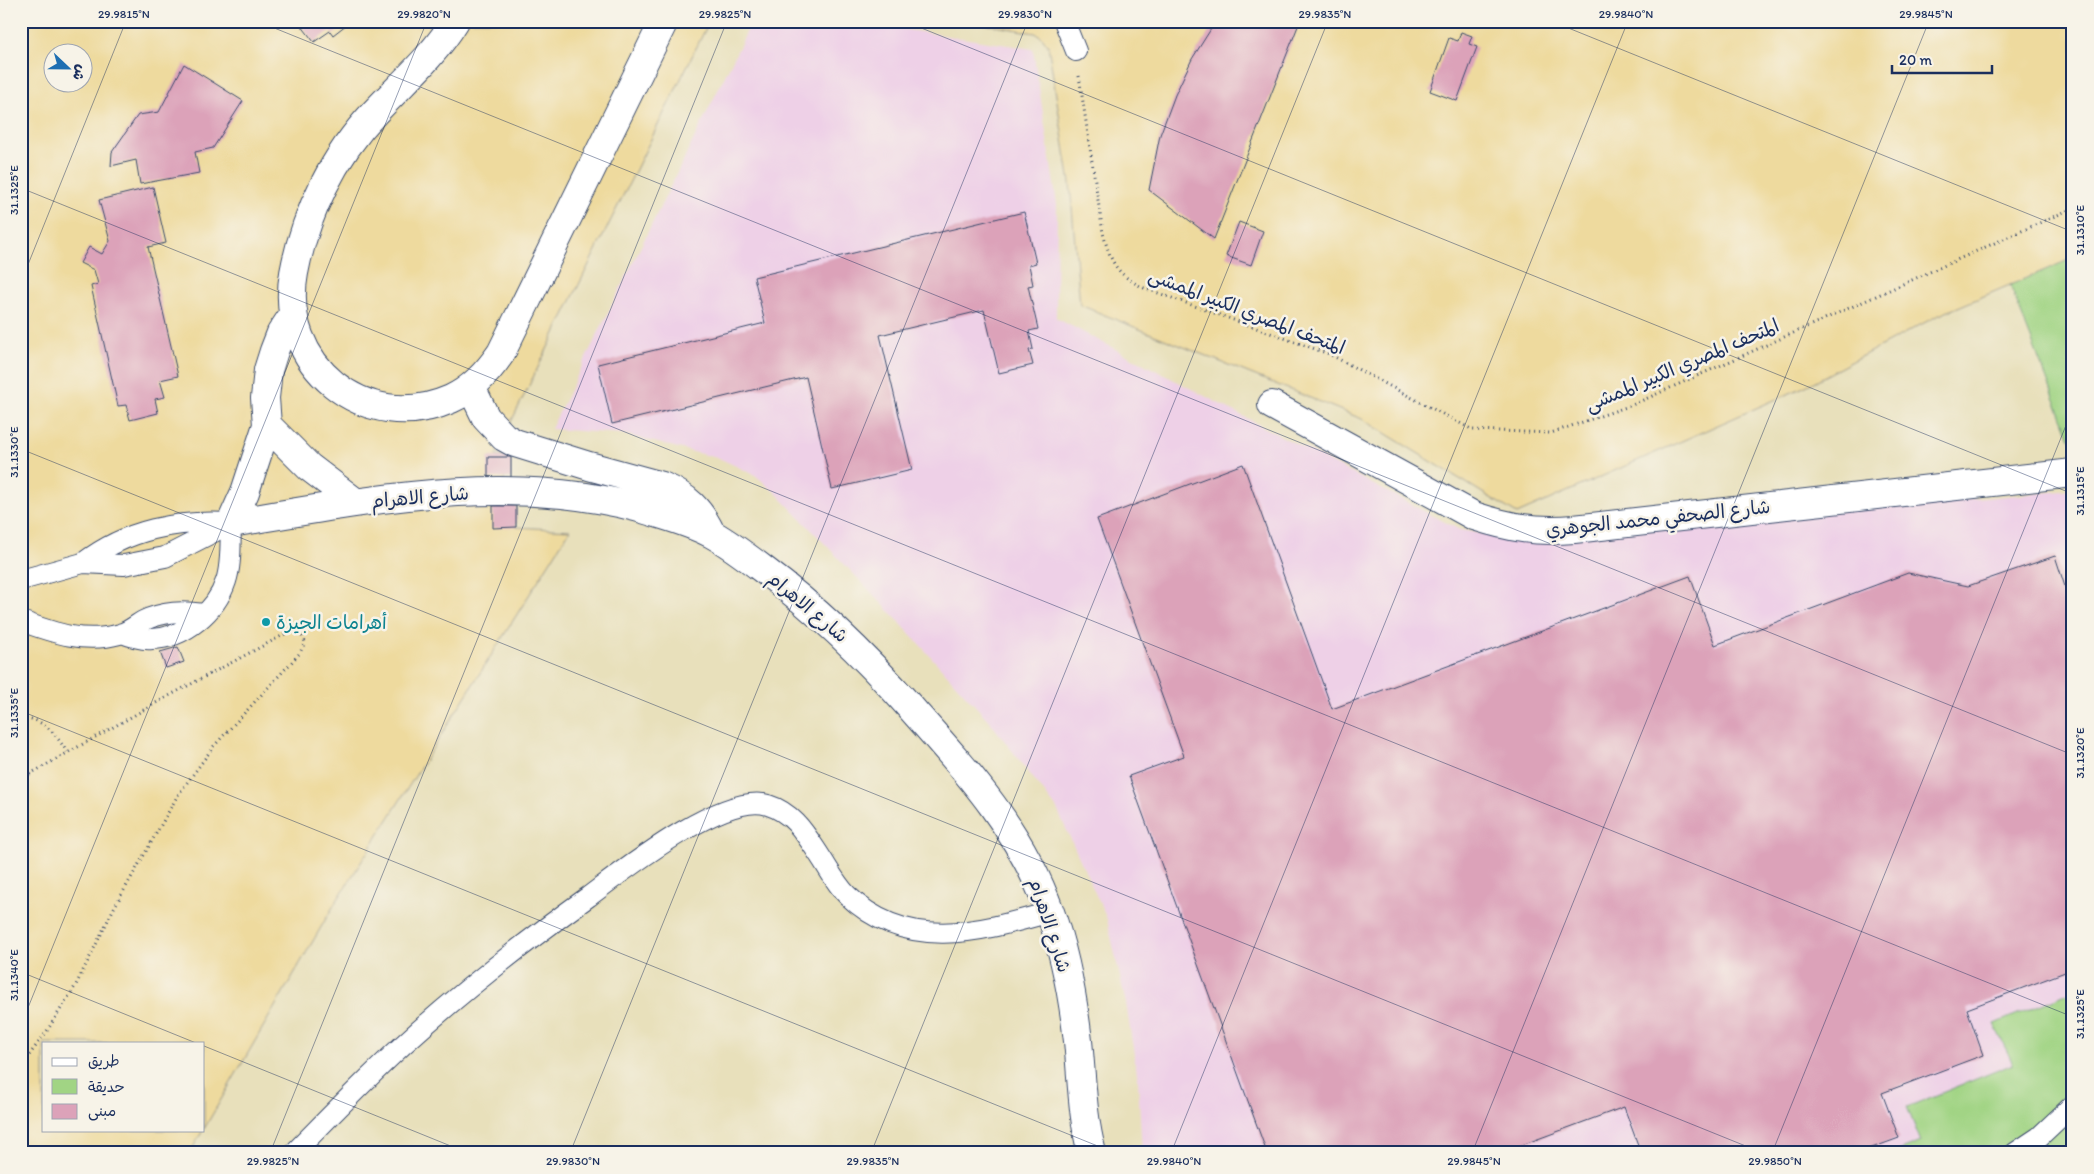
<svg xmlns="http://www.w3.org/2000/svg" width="2094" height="1174" font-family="Itim,'Playpen Sans Arabic',sans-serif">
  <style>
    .built { fill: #eed0e7 }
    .green { fill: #a1d484; stroke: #5e8271 }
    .sand { fill: #eeda9e; stroke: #84847e; fill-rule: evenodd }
    .building { fill: #dca2b9 }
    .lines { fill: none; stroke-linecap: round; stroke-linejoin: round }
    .service-casing { stroke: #3a4a6c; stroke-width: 22 }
    .minor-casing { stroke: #3a4a6c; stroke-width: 30 }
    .path { stroke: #3a4a6c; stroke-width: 3; stroke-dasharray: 1 4; stroke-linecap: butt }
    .service { stroke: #fff; stroke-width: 20 }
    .minor { stroke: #fff; stroke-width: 28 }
    .ticks { fill: none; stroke: #1b2f5e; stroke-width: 1; stroke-opacity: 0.45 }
    .culture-dot { fill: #0f9aa8; stroke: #f7f3e8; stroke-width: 2 }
    .labels { text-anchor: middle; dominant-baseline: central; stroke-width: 5; stroke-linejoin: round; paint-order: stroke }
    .street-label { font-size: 19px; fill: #1b2f5e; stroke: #f7f3e8 }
    .culture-label { font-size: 19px; fill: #0d838f; stroke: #f7f3e8; text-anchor: start }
    .neatline { fill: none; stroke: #1b2f5e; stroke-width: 2 }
    .ticks-label { font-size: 12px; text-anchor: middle; fill: #1b2f5e }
  </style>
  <rect width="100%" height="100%" fill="#f7f3e8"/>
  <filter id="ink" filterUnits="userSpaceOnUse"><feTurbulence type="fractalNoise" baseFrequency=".02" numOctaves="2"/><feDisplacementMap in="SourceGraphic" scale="10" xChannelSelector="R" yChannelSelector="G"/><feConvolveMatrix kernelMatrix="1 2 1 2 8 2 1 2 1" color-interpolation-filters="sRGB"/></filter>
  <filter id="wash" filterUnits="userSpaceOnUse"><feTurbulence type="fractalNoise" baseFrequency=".0096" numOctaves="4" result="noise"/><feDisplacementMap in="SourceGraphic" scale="20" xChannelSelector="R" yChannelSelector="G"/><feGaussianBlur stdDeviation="1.12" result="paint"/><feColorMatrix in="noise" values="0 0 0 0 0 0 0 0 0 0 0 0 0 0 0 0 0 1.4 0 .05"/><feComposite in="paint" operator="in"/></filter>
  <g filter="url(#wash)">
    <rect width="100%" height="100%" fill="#e8e0bb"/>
    <!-- built -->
    <path class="built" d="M752,21h97l184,28 24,155 -1,114 404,212 59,10 554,-50v663h-931l-4,-73 -12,-77 -19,-84 -50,-110 -67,-87 -97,-107 -117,-122 -21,-18 -34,-16 -98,-25 -72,-5z"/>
    <!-- green -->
    <path class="green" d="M2073,258v188l-63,-161z
      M2073,991v162h-179l27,-11 -14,-35 106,-43 -19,-40z"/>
    <!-- sand -->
    <path class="sand" d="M21,21h690l-3,3 -197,398 -15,34 15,1 -10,34 2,15h13v21l54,3 -239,380 -127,219v-86h-160v87h159l-13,23h-169zM52,52h30v30h-30z
      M967,21h1106v237l-136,58 -131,70 -289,128 -155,-95 -282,-114 -10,-122 -22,-138 -7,-9 -6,-3z"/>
    <g id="blocks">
      <!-- building -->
      <path class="building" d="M298,21h53l-18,14 -3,-4 -16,11z
        M1216,21h84l-86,218 -65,-49 11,-55 15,-40 17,-36z
        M1461,32l11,4 -3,8 8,3 -20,54 -27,-10 19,-53 9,3z
        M184,64l59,37 -30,47 -18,4 4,21 -59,11 -4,-24 -25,6 1,-14 26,-37 21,-3z
        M153,187l13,56 -18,4 30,129 -18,4 5,17 -10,2 3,14 -28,7 -4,-15 -8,1 -27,-120 7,-2 -4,-14 -14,-7 9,-16 13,7 8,-13 -11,-41z
        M1024,212l12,51 -7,2 4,20 -5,1 10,43 -9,2 4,18 -4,1 4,15 -34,8 -15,-63 -104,25 32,135 -80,19 -26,-112 -194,47 -14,-60 167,-41 -11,-46z
        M1239,222l24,9 -12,34 -25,-9z
        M488,457h23v21h-23z
        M1243,464l89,245 358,-133 25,69 193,-72 60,13 87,-30 18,55v358l-106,40 16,46 -101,38 17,45 -41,15h-217l-17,-46 -124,46h-233l-138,-377 55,-20 -87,-237z
        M493,506h23v21l-23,1z
        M178,647l6,15 -18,6 -6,-16z"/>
    </g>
  </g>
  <g filter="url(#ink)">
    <use href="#blocks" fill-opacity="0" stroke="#3a4a6c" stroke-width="1"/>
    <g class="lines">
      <defs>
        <path id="service" d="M1064,21l12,30
          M83,563c44,-34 94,-43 148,-40
          M21,580l62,-17 41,2 41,-8 66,-34
          M21,621c33,12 64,23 99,13 8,-2 16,-9 23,-13 20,-10 40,-10 61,-7
          M122,633c10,4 20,7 30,6 33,-1 64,-28 74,-58 6,-18 4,-39 5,-58
          M294,1153c36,-37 72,-74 110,-109 58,-53 120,-101 184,-147 35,-26 136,-106 180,-92 26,8 38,30 52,51 8,12 16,28 27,39 60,58 132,37 203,17
          M2015,1153l24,-16 34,-32"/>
        <path id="minor" d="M455,21c-22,36 -52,61 -80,91 -41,43 -70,102 -81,161 -17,91 71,164 157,126 22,-10 37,-27 50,-46l163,-332
          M471,387l15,31 18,19 11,6 74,23 73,20c24,10 38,24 49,47
          M1272,405l202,111c37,12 61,16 100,13l499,-56
          M267,425l42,42 46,35
          M231,523c138,-23 285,-53 422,-11 20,6 41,12 59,22 18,10 35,23 52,36 54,40 101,86 146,137 57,64 111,123 140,205 15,41 23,86 28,129 4,38 4,75 14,112
          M231,523l14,-31 22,-67 -2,-27 3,-28 6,-19 7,-18 12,-18"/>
      </defs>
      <!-- service casing -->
      <use href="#service" class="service-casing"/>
      <!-- minor casing -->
      <use href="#minor" class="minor-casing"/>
      <!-- path -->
      <path class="path" d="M1079,76l24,157c8,30 13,41 41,55l185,66 144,76 78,3 81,-28 441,-197
        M21,717c23,2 35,17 46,35
        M21,779l142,-80 124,-66c9,-3 15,0 18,9l-5,11 -86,93 -36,49 -64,113 -38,77 -31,49 -24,32"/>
      <!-- service -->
      <use href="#service" class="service"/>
      <!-- minor -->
      <use href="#minor" class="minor"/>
    </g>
  </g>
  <!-- ticks -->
  <path class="ticks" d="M257,21l1816,734M904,21l1169,473M1551,21l522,211M21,188l2052,829M21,282l105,-261M21,449l1742,704M21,711l1094,442M21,972l175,71M21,1025l406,-1004M204,1046l264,107M270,1153l457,-1132M570,1153l458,-1132M871,1153l457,-1132M1171,1153l457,-1132M1472,1153l457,-1132M1772,1153l301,-745M2072,1153l1,-1"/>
  <!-- markers -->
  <circle class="culture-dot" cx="266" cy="622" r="5"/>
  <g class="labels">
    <!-- street labels -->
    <g class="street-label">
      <text transform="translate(1247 311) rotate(21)">المتحف المصري الكبير الممشى</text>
      <text transform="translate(1682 365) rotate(-23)">المتحف المصري الكبير الممشى</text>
      <text transform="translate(420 497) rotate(-5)">شارع الاهرام</text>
      <text transform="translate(1658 518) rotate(-6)">شارع الصحفي محمد الجوهري</text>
      <text transform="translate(808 607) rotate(40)">شارع الاهرام</text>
      <text transform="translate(1050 925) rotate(72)">شارع الاهرام</text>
    </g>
    <!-- culture labels -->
    <g class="culture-label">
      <text x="276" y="622">أهرامات الجيزة</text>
    </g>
  </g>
  <!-- margin -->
  <rect width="2094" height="1174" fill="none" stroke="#f7f3e8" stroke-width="55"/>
  <!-- legend -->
  <rect x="42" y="1042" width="162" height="90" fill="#f7f3e8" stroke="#9fa5b1"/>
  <rect x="52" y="1058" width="25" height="8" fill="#ffffff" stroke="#9fa5b1"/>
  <text x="88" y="1066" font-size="15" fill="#1b2f5e">طريق</text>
  <rect x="52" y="1079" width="25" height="15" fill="#a1d484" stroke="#9fa5b1"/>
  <text x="88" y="1092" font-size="15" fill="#1b2f5e">حديقة</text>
  <rect x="52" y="1104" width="25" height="15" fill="#dca2b9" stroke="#9fa5b1"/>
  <text x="88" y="1116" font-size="15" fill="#1b2f5e">مبنى</text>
  <!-- north arrow -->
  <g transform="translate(68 68) rotate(112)"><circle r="24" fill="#f7f3e8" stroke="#9fa5b1"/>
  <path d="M0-4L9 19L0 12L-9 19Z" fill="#1f6fb2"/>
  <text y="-8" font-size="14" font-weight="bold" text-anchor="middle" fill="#1b2f5e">ش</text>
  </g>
  <!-- scale -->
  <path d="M1892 65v8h100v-8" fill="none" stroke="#1b2f5e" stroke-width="2.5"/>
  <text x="1899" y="65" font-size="15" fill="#1b2f5e" stroke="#f7f3e8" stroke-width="4" paint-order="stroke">20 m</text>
  <rect x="28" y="28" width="2038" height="1118" class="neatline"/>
  <g class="ticks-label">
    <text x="124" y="18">29.9815°N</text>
    <text x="424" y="18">29.9820°N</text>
    <text x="725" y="18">29.9825°N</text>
    <text x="1025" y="18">29.9830°N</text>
    <text x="1325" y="18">29.9835°N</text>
    <text x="1626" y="18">29.9840°N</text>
    <text x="1926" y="18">29.9845°N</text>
    <text transform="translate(14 190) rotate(-90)" y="4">31.1325°E</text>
    <text transform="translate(2080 230) rotate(-90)" y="4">31.1310°E</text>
    <text transform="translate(14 452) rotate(-90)" y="4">31.1330°E</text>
    <text transform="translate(2080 491) rotate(-90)" y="4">31.1315°E</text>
    <text transform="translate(14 713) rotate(-90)" y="4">31.1335°E</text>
    <text transform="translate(2080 753) rotate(-90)" y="4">31.1320°E</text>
    <text transform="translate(14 975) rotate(-90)" y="4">31.1340°E</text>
    <text transform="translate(2080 1014) rotate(-90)" y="4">31.1325°E</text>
    <text x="273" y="1165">29.9825°N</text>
    <text x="573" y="1165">29.9830°N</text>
    <text x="873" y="1165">29.9835°N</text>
    <text x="1174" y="1165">29.9840°N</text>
    <text x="1474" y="1165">29.9845°N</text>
    <text x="1775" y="1165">29.9850°N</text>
  </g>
</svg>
